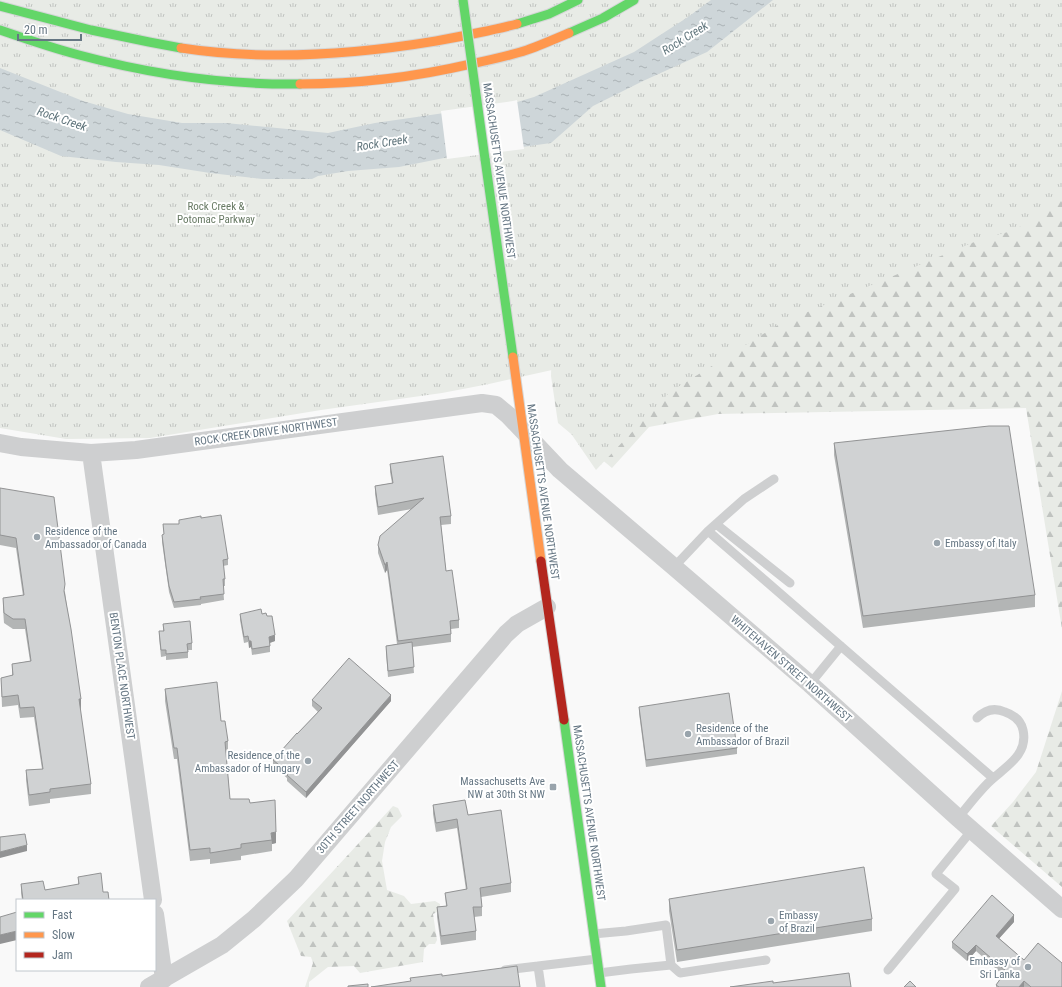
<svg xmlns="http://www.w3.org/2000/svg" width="1062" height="987" font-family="'Roboto Condensed',sans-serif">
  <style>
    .forest { fill: url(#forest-firs) }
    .park { fill: url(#park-tufts) }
    .water { fill: url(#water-ripples) }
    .pier { fill: #f9f9f9 }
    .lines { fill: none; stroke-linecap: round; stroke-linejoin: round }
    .fast-casing { stroke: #d5d6d7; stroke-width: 11 }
    .slow-casing { stroke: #d5d6d7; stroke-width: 11 }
    .jam-casing { stroke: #d5d6d7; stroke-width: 11 }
    .lane { stroke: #cecfd0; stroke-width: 9 }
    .street { stroke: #cecfd0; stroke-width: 18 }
    .fast { stroke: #63d668; stroke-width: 9 }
    .slow { stroke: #ff974d; stroke-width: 9 }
    .jam { stroke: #b3261e; stroke-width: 9 }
    .fast-bridge-casing { stroke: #d5d6d7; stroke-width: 11; stroke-linecap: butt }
    .fast-bridge { stroke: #63d668; stroke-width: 9 }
    .wall { fill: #b3b5b5 }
    .shaded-wall { fill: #929394 }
    .building { fill: #d0d2d3; stroke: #929394 }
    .poi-dot { fill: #99a4ac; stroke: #fff; stroke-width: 1.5 }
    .labels { text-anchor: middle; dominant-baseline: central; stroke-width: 4; stroke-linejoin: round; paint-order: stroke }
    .street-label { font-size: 11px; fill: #657683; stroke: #fff }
    .park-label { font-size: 11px; fill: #687a64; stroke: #fff }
    .poi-label { font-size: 11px; fill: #657683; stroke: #fff; text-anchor: start }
    .water-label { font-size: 12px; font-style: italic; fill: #60757c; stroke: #fff }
  </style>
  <defs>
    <pattern id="forest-firs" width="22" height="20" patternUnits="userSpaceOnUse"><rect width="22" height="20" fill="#e8ebe6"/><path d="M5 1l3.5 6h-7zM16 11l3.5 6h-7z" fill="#c0c3c0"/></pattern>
    <pattern id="park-tufts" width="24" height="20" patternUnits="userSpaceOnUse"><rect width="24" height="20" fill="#e8ebe6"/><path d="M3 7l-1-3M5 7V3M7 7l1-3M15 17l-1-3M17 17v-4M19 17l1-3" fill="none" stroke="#c0c3c0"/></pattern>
    <pattern id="water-ripples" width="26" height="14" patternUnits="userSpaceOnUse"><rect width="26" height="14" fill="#ced6d9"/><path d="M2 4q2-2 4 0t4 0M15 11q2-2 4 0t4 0" fill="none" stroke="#abb2b5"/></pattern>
  </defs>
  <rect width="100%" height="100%" fill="#f9f9f9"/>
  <!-- forest -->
  <path class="forest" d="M1062,0v629l-36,-221 -308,6 -69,13 -37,41 -54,-45 -7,-47 2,-74z
    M1062,691v196l-71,-61 22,-24 23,-30z
    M393,806l5,2 4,8 -11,11 -6,15 -3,19 5,29 17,6 7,8 24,-3 5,3 -1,7 -6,3 4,26 -2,4h-6l-5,5 -1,13 -63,11 -6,-7 -26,1 -19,15v5h-4l8,-24 -2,-6 -10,-1 -14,-35z"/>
  <!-- park -->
  <path class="park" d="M0,0h1062v199l-47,31 -36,10 -198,83 -111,69 -74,78 -35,-51 -9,-49 -63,14 -47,9 -121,17 -171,28 -84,1 -66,-11z"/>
  <!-- water -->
  <path class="water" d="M711,0h62l-66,52 -64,29 -50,25 -42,37 -102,14 -50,10 -51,4 -30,5 -6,3h-50l-52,-6 -51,-8 -43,-3 -55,-6 -61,-26v-62l83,33 45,13 54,9h44l102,10 47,-10 139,-20 20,-6 100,-45 54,-35z"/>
  <!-- pier -->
  <path class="pier" d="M517,100l7,49 -77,10 -6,-48 72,-10z"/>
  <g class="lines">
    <defs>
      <path id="fast" d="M0,6l91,24 58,12 32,6
        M517,24l32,-10 29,-14
        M0,30c26,9 52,18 79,25 71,19 147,30 221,29
        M569,33l34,-15 31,-18
        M485,159l28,198
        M564,720l37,267"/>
      <path id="slow" d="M181,48c85,13 171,7 255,-7 27,-5 54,-10 81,-17
        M300,84c57,0 115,-7 171,-20 19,-4 38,-8 56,-14 14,-5 28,-11 42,-17
        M513,357l28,204"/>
      <path id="jam" d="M541,561l23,159"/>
    </defs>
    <!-- fast casing -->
    <use href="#fast" class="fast-casing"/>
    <!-- slow casing -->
    <use href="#slow" class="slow-casing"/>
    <!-- jam casing -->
    <use href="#jam" class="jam-casing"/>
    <!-- lane -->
    <path class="lane" d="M716,524l74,59
      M708,531l285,247
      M674,567l34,-36 36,-32 30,-20
      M810,684l31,-38
      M958,818c10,-12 19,-24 30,-35 15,-15 41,-27 35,-53 -2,-9 -9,-15 -18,-18 -11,-5 -20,-2 -28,6
      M593,934l33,-3 40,-6 5,40 -40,4 -32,4
      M671,965l9,8 86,-13
      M538,966l3,21
      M505,970l92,-11
      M888,970l67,-81 -19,-15 36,-44"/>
    <!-- street -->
    <path class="street" d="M0,443l21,4 70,6 45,-3 346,-47 14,2 12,10 52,55 114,97 136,117 148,134 104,91
      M91,453l62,447
      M155,914l9,65
      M149,987l73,-42 32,-26 42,-40 210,-245 11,-10 30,-17"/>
    <!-- fast -->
    <use href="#fast" class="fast"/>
    <!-- slow -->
    <use href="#slow" class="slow"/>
    <!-- jam -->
    <use href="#jam" class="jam"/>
    <defs>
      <path id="fast-bridge" d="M463,0l22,159"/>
    </defs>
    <!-- fast-bridge casing -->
    <use href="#fast-bridge" class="fast-bridge-casing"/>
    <!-- fast-bridge -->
    <use href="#fast-bridge" class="fast-bridge"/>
  </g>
  <!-- wall -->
  <path class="wall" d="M834,443l201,152v12l-172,21 -29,-173z
    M390,464l61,52v8l-10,1 5,46 13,49v8l-8,1v13l-39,5 2,26 -26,4 -2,-24v-7l11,-2 -10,-74 -2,3 -7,-20v-8l34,-36 -34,6 -3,-21v-8l17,-3 -2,-11z
    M0,488l65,104 16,117h-1l11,75v10l-41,5v4l-21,3 -3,-26v-10l16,-1 -8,-52 -14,1 -2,-13 -16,2 -1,-29 11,-2v-12l18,-3 -5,-32h-12l-9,-6 -1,-14v-11l20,-2 -7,-48 -16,-3z
    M201,518l27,41v6l-5,1 2,13v7h-2l1,14 -23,4v1l-27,3 -5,-16 -7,-50v-7l2,-1 -1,-10h16z
    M240,614h22l13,27 -5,2v9l-18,3 -1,-8 -2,1 -1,-6 -4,1 -4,-23z
    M163,624l29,19v7h-4v8l-22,2v-4l-5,1 -2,-20v-6h4z
    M165,689l56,32 7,20v11l-2,1 4,46 20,4 26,40 -4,1v7l-31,5v4l-31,4v-5l-20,2 -13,-102h-3l-9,-58z
    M312,700l79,1 -85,97 -19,-17v-3l-14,-12v-6l45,-48 -6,-6z
    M639,707l98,41v6l-91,13 -7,-54z
    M433,805l35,10 43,68v9l-30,5 1,10v9l-8,1 2,14v9l-35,5 -4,-28v-10l9,-1 -1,-13 21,-3 -9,-62 -21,4 -3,-18z
    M78,877l25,15 6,8h-87l-1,-7v-9l24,6 33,-5z
    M669,899l203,20v12l-195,31 -8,-51z
    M1014,922l-15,16 25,22 38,27h-66v-2l7,-10 -27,-24 -9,10 -15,-13v-6z"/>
  <!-- shaded-wall -->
  <path class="shaded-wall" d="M387,562v8l-2,3v-8z
    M275,635v6l-6,2v-6z
    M249,641h2v6l-2,1z
    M391,695v6l-85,97v-6z
    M79,699h2v10h-2z
    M276,832v11l-4,1 -1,-11z
    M27,845v6l-27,7v-6z
    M1014,915v7l-18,20v-6z
    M17,931v9l-17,4v-9z
    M976,945v6l-9,10v-7z
    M1024,981v6h-5z"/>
  <!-- building -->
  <path class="building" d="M989,426h20l26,169 -172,21 -29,-173z
    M443,456l8,60 -11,1 6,54 6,-1 7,50 -9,1 1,13 -53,7 -11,-79 -2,3 -7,-20 2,-9 44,-38 -46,9 -3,-21 18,-3 -3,-19z
    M0,488l54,9 11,87 -1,7 7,38 10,70h-2l12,85 -41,5v3l-21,3 -3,-25 17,-1 -9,-62 -14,1 -2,-13 -16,2 -1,-19 12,-3 -1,-11 19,-3 -6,-42h-12l-9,-6 -1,-15 21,-3 -8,-57 -16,-3z
    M221,515l7,44 -5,1 2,19h-2l1,15 -24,3 1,2 -27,3 -5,-16 -3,-20 -4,-31 2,-1 -1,-10h16v-4l22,-4v2z
    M261,609l1,5 4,-1 1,3h5l3,19 -6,2 1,9 -18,3 -1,-8h-2l-1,-5 -4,1 -4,-23z
    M190,621l2,22 -5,1 1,8 -22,2v-4h-5l-2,-19h5l-1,-7z
    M412,642l2,25 -26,4 -2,-25z
    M349,658l42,37 -85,97 -19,-17 2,-2 -16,-13 24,-27v1l25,-26 -10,-8z
    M217,682l4,39h4l3,20 -3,1 5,57h19l1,4 25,-3 1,32 -5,1 1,7 -31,4v4l-31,5v-5l-20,2 -13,-102h-3l-9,-59z
    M729,693l8,55 -91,12 -7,-53z
    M465,800l3,15 33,-5 10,73 -31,5 2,19h-9l3,24 -35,5 -4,-29 10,-1 -2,-13 22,-4 -10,-70 -21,4 -3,-18z
    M25,834l2,11 -27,7v-15z
    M864,867l8,52 -195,31 -8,-51z
    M101,873l2,19h5l1,8h-86l-2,-16 22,-3 2,9 34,-6 -1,-7z
    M992,895l22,20 -18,21 28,24 14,-17 24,20v24h-31l-7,-6 -5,6h-20l-3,-2 10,-14 -30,-26 -9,9 -15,-12z
    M17,912v19l-17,4v-18z
    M517,966l3,21h-149l40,-6 -1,-3 32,-4v2z
    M849,973l2,14h-121l43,-6v2z
    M910,981l6,6h-12z
    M368,984v3h-20v-1z"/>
  <!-- markers -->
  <g class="poi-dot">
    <circle cx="37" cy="537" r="4"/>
    <circle cx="937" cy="543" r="4"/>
    <circle cx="688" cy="734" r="4"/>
    <circle cx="308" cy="761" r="4"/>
    <rect x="549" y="783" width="8" height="8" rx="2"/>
    <circle cx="771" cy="921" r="4"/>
    <circle cx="1028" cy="967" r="4"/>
  </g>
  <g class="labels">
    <!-- street labels -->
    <g class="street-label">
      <text transform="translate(499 171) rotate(82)">MASSACHUSETTS AVENUE NORTHWEST</text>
      <text transform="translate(266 432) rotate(-8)">ROCK CREEK DRIVE NORTHWEST</text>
      <text transform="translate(543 492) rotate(82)">MASSACHUSETTS AVENUE NORTHWEST</text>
      <text transform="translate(791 669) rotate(41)">WHITEHAVEN STREET NORTHWEST</text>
      <text transform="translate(122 676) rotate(82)">BENTON PLACE NORTHWEST</text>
      <text transform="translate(358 807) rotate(-49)">30TH STREET NORTHWEST</text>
      <text transform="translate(589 813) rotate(82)">MASSACHUSETTS AVENUE NORTHWEST</text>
    </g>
    <!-- park labels -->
    <g class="park-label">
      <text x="216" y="206">Rock Creek &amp;<tspan x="216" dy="13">Potomac Parkway</tspan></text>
    </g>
    <!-- poi labels -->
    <g class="poi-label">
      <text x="45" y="531">Residence of the<tspan x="45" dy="13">Ambassador of Canada</tspan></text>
      <text x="945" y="543">Embassy of Italy</text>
      <text x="696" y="728">Residence of the<tspan x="696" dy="13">Ambassador of Brazil</tspan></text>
      <text x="300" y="755" text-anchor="end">Residence of the<tspan x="300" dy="13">Ambassador of Hungary</tspan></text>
      <text x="545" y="781" text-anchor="end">Massachusetts Ave<tspan x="545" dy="13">NW at 30th St NW</tspan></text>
      <text x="779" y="915">Embassy<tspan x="779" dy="13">of Brazil</tspan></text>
      <text x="1020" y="961" text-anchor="end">Embassy of<tspan x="1020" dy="13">Sri Lanka</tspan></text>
    </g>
    <!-- water labels -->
    <g class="water-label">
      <text transform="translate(685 38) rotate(-32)">Rock Creek</text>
      <text transform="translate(62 119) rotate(19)">Rock Creek</text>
      <text transform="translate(382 143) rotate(-9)">Rock Creek</text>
    </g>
  </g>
  <!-- legend -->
  <rect x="16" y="899" width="140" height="72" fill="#ffffff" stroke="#c1c8cd"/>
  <rect x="24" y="912" width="20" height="6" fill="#63d668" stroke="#c1c8cd"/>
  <text x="52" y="919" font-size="12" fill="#657683">Fast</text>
  <rect x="24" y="932" width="20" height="6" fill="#ff974d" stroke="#c1c8cd"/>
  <text x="52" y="939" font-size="12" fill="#657683">Slow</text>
  <rect x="24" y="952" width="20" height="6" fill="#b3261e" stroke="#c1c8cd"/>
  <text x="52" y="959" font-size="12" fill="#657683">Jam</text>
  <!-- scale -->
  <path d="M18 34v6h63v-6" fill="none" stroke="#657683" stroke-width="2"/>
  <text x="24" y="34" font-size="12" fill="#657683" stroke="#ffffff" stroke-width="3" paint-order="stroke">20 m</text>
</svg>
